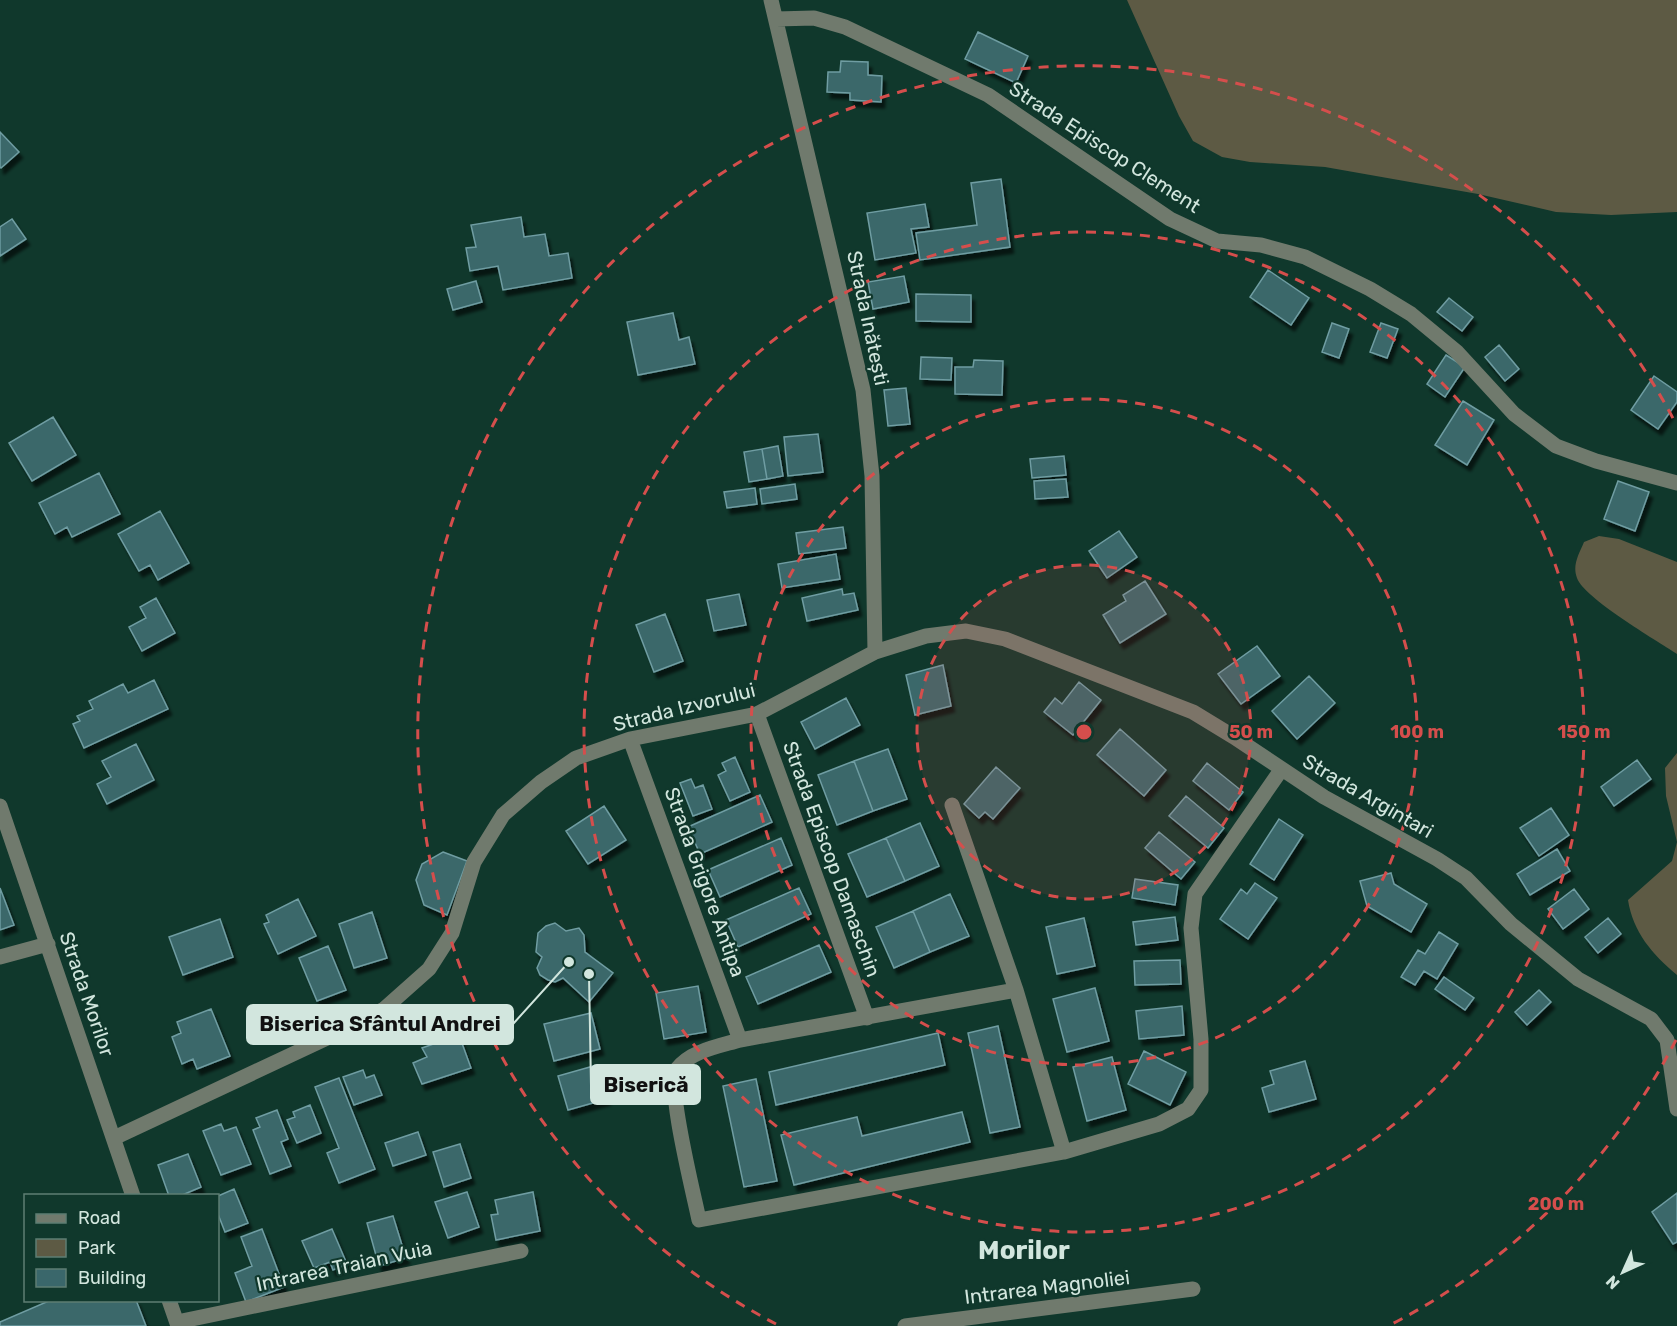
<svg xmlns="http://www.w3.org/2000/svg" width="1677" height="1326" font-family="Rubik,sans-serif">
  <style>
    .green { fill: #5d5a44 }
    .building { fill: #3a676b; stroke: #6f9da2; stroke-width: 1.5; filter: url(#shadow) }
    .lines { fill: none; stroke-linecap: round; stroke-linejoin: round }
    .minor { stroke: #707a6d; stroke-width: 15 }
    .ring { fill: none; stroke: #d54e4c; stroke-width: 3; stroke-dasharray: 10 8 }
    .labels { text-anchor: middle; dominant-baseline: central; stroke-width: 4.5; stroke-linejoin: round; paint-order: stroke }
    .street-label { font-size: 20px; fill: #d2e6de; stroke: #10382c }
    .district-label { font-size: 26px; font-weight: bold; fill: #d2e6de; stroke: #10382c }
    .centre { fill: #d54e4c; stroke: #10382c; stroke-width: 3 }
    .ring-label { font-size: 18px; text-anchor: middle; font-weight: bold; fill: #d54e4c; stroke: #10382c; stroke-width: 4.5; stroke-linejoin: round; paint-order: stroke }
    .leader { fill: none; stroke: #d2e6de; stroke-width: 2 }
    .callout-dot { fill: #d2e6de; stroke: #10382c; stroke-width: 2 }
    .callout { fill: #d2e6de; stroke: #d2e6de; stroke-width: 2 }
    .callout-label { font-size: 21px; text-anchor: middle; font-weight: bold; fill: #111 }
  </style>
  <defs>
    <filter id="shadow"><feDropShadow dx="3.5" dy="6" stdDeviation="1.5" flood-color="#0009"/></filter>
  </defs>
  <rect width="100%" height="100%" fill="#10382c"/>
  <!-- green -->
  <path class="green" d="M1127,0h550v212l-66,3 -55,-3 -78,-18 -153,-27 -75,-5 -28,-5 -29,-16 -14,-25z
    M1599,536l20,3 58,23v92c-21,-14 -93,-56 -100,-76 -5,-13 2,-24 7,-36z
    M1677,753v222c-25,-21 -44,-43 -49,-75l44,-39 5,-19 -11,-46 -1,-28z"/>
  <!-- building -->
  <path class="building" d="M978,32l50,24 -12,27 -51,-24z
    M841,61l27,1v13l14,1 -1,26 -31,-2v-7l-23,-1 1,-20h12z
    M0,132l19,20 -18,16 -1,-1z
    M1001,179l9,68 -90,13 -4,-27 61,-8 -6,-42z
    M925,204l4,23 -18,2 5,24 -41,7 -8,-47z
    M521,217l3,20 21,-3 4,22 19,-3 4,25 -69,12 -5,-24 -28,5 -4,-23 10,-1 -5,-22z
    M12,219l14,20 -26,17v-29z
    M1268,270l41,28 -18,27 -41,-28z
    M904,276l5,26 -36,7 -5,-27z
    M476,281l6,21 -29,8 -6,-21z
    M916,294l55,1v27l-55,-1z
    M1449,298l24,19 -11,14 -25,-19z
    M673,313l6,27 10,-3 6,27 -57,11 -11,-53z
    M1332,323l17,6 -10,29 -17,-6z
    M1381,323l17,6 -11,29 -17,-6z
    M1499,345l20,24 -14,12 -20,-24z
    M1446,355l19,12 -20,30 -18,-13z
    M921,357l31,1 -1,22 -31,-1z
    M974,360l29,1 -1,34 -47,-1v-27h18z
    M1654,376l23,16v10l-19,27 -27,-19z
    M906,388l4,36 -22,2 -4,-36z
    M1463,401l31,19 -27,45 -32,-20z
    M53,417l23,38 -44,26 -23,-38z
    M818,434l5,38 -35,4 -4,-39z
    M778,446l5,30 -16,3 -5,-30z
    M762,449l5,30 -18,3 -5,-30z
    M1064,456l2,19 -34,3 -2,-19z
    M99,473l21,41 -48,23 -5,-10 -12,7 -16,-31z
    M1066,479l2,18 -33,2 -1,-18z
    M1618,481l31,11 -14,39 -31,-12z
    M795,484l2,15 -35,5 -2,-15z
    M755,488l2,16 -30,4 -3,-16z
    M160,511l29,52 -31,17 -8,-15 -11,6 -21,-37z
    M843,527l3,21 -47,6 -3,-21z
    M1119,531l18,26 -30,21 -18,-27z
    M836,554l4,25 -58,9 -4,-24z
    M1145,581l21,33 -46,29 -17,-28 23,-14 -3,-6z
    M842,589l1,6 11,-2 4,17 -51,11 -5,-23z
    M739,594l7,31 -32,6 -7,-31z
    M156,598l19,35 -33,18 -13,-24 17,-9 -6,-11z
    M665,614l18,47 -29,11 -18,-47z
    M1257,646l23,30 -39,28 -23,-30z
    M943,665l8,41 -36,9 -9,-40z
    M1309,676l26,27 -38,36 -25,-28z
    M154,680l14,29 -84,39 -11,-24 7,-3 -3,-5 16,-7 -4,-8 34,-17 5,9z
    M1079,682l22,18 -28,35 -29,-23 11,-14 7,6z
    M846,698l14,27 -45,24 -14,-27z
    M1120,729l46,41 -22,26 -47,-41z
    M136,744l18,36 -47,24 -10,-20 14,-7 -9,-16z
    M888,749l19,50 -34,12 -19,-50z
    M735,757l15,35 -20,9 -12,-26 8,-4 -4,-8z
    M1637,760l14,19 -37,27 -13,-19z
    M854,761l19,50 -36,14 -19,-50z
    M1207,763l36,29 -14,18 -36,-29z
    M996,767l24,21 -27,31 -8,-7 -6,6 -15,-14z
    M691,779l4,9 8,-3 9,24 -19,7 -13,-33z
    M760,795l12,27 -72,32 -12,-27z
    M1186,796l38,32 -16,20 -39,-32z
    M604,806l22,34 -38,24 -22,-33z
    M1551,808l18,27 -30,21 -19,-28z
    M1279,819l24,16 -29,45 -24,-16z
    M920,823l19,43 -34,15 -19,-43z
    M1159,832l36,30 -14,17 -36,-31z
    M781,838l11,27 -72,32 -12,-27z
    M886,838l19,43 -38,16 -19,-43z
    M1557,849l13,22 -40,24 -13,-21z
    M443,852l24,9 -20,54 -23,-10 -8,-25 6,-16z
    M1391,873l3,11 33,20 -16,28 -44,-26 -7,-25z
    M1135,879l43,6 -3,20 -43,-7z
    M1255,883l22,15 -29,41 -28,-20 21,-30 6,5z
    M0,888l14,37 -14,5z
    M799,888l12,26 -73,33 -12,-27z
    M1574,889l15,20 -26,20 -15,-20z
    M950,894l19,42 -39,16 -17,-41z
    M298,899l18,37 -38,18 -14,-30 5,-2 -3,-7z
    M913,911l17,41 -36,16 -18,-41z
    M372,912l15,46 -33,10 -15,-44z
    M1175,917l3,23 -42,5 -3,-23z
    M1084,918l11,48 -38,8 -11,-47z
    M1608,918l13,16 -23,19 -13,-16z
    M220,919l13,38 -50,18 -14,-38z
    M555,923l11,8 13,-3 5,7 1,17 28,21 -24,29 -26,-24 -8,4 -7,-2 -8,-5 -3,-7 5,-11 -6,-5 2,-19 8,-7z
    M1439,932l19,12 -21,35 -13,-8 -9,14 -14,-8 17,-27 7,4z
    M819,945l12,27 -73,32 -12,-27z
    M328,946l18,44 -29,11 -18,-43z
    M1180,960l1,24 -46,1 -1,-24z
    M1444,977l30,21 -9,12 -30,-21z
    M698,986l8,46 -42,7 -8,-46z
    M1095,988l14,53 -42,11 -14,-53z
    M1539,990l12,12 -24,23 -12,-13z
    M1182,1006l2,29 -45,4 -3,-28z
    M211,1009l19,47 -33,13 -4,-10 -11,5 -10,-27 9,-4 -4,-11z
    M591,1013l9,36 -46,12 -10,-37z
    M998,1026l22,101 -30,6 -22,-100z
    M938,1033l7,32 -169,40 -7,-33z
    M459,1035l12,33 -49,16 -9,-21 14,-6 -5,-9z
    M1144,1051l42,21 -16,33 -42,-21z
    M1112,1057l14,53 -39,11 -14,-54z
    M1305,1061l11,38 -47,13 -7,-24 12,-4 -4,-13z
    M597,1065l10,34 -39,11 -10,-34z
    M363,1070l3,8 8,-3 8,20 -28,10 -11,-28z
    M339,1078l36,91 -36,14 -12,-30 12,-5 -24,-61z
    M756,1079l21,102 -33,6 -21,-101z
    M310,1105l11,28 -24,10 -10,-23 8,-3 -2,-5z
    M277,1110l11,29 -7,3 10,24 -21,8 -17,-44 7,-3 -4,-9z
    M962,1112l8,30 -176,43 -13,-50 76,-18 5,19z
    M221,1124l3,7 12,-4 15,37 -30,11 -18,-44z
    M418,1132l8,23 -33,11 -8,-23z
    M460,1144l11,34 -27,9 -11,-35z
    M188,1154l13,33 -21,9h-11l-11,-31z
    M234,1189l14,34 -23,9 -7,-18v-18z
    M467,1192l12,35 -31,11 -13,-36z
    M533,1192l7,39 -44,9 -5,-25 7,-1 -3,-14z
    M1677,1193v49l-4,2 -21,-32z
    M393,1216l13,42 -27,8 -12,-43z
    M262,1229l22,58 -38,15 -11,-29 17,-7 -11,-29z
    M332,1229l15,35 -14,6 -3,-8 -16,6 -12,-27z
    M51,1300h85l10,26h-146v-4z"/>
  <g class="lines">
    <!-- minor -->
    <path class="minor" d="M771,0l92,390 9,86 3,176
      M776,19l38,-1 31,9 143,68 182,124 47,22 44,4 44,12 65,32 41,25 46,38 57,62 42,32 40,15 81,22
      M757,714l110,304
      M630,739l110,301
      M952,805l64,185 48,162
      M0,806l133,390
      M0,957l48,-13
      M1016,990l-276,50c-20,6 -50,11 -63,29 -11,16 17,126 22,151l365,-68 95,-28 29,-15 13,-19v-51l-10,-111 4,-34 86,-124
      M114,1138l243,-114 27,-15 45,-40 23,-36 22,-71 29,-47 38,-33 35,-24 54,-19 127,-25 118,-62 51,-16 40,-5 39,8 188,73 41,25 90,60 113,62 29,19 45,46 67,55 73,40 16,21 10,69
      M169,1300l9,26
      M177,1322l344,-71
      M905,1326l288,-37"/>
  </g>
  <!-- distance rings -->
  <circle cx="1084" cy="732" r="167" fill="#d54e4c" fill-opacity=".12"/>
  <g class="ring">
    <circle cx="1084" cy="732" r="167"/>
    <circle cx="1084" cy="732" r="333"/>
    <circle cx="1084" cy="732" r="500"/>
    <path d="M1676 1040A667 667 0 0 1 1392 1324M776 1324A667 667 0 1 1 1676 424"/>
  </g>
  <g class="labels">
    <!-- street labels -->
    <g class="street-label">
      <text transform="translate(1105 147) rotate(33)">Strada Episcop Clement</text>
      <text transform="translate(868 318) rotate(78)">Strada Inătești</text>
      <text transform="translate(684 707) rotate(-14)">Strada Izvorului</text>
      <text transform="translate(1368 796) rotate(30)">Strada Argintari</text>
      <text transform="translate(832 859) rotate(70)">Strada Episcop Damaschin</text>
      <text transform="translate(705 882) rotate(70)">Strada Grigore Antipa</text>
      <text transform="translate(87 994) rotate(71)">Strada Morilor</text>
      <text transform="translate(344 1266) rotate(-12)">Intrarea Traian Vuia</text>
      <text transform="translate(1047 1287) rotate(-7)">Intrarea Magnoliei</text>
    </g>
    <!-- district labels -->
    <g class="district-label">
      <text x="1024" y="1250">Morilor</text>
    </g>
  </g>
  <circle cx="1084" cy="732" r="9" class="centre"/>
  <g class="ring-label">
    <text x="1251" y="738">50 m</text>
    <text x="1417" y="738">100 m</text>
    <text x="1584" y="738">150 m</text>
    <text x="1556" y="1210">200 m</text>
  </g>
  <!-- callouts -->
  <path class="leader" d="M569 962L513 1024M589 974L591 1085"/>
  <g class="callout-dot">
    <circle cx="569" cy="962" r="6"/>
    <circle cx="589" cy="974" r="6"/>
  </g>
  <g class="callout">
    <rect x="247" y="1005" width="266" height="39" rx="6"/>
    <rect x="591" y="1065" width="109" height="39" rx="6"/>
  </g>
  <g class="callout-label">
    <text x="380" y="1031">Biserica Sfântul Andrei</text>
    <text x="646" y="1092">Biserică</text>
  </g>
  <!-- legend -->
  <rect x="24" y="1194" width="195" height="108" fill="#10382c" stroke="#5e7e73" stroke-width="1.5"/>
  <rect x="36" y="1214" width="30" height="9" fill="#707a6d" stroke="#5e7e73" stroke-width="1.5"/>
  <text x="78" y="1224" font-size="18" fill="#d2e6de">Road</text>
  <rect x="36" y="1239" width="30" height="18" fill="#5d5a44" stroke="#5e7e73" stroke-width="1.5"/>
  <text x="78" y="1254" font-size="18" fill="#d2e6de">Park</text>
  <rect x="36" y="1269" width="30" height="18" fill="#3a676b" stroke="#5e7e73" stroke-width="1.5"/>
  <text x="78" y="1284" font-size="18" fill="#d2e6de">Building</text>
  <!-- north arrow -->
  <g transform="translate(1623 1272) rotate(225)" stroke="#10382c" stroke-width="4.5" paint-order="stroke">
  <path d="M0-4.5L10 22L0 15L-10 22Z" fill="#d2e6de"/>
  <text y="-9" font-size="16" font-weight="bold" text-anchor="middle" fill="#d2e6de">N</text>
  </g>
</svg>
